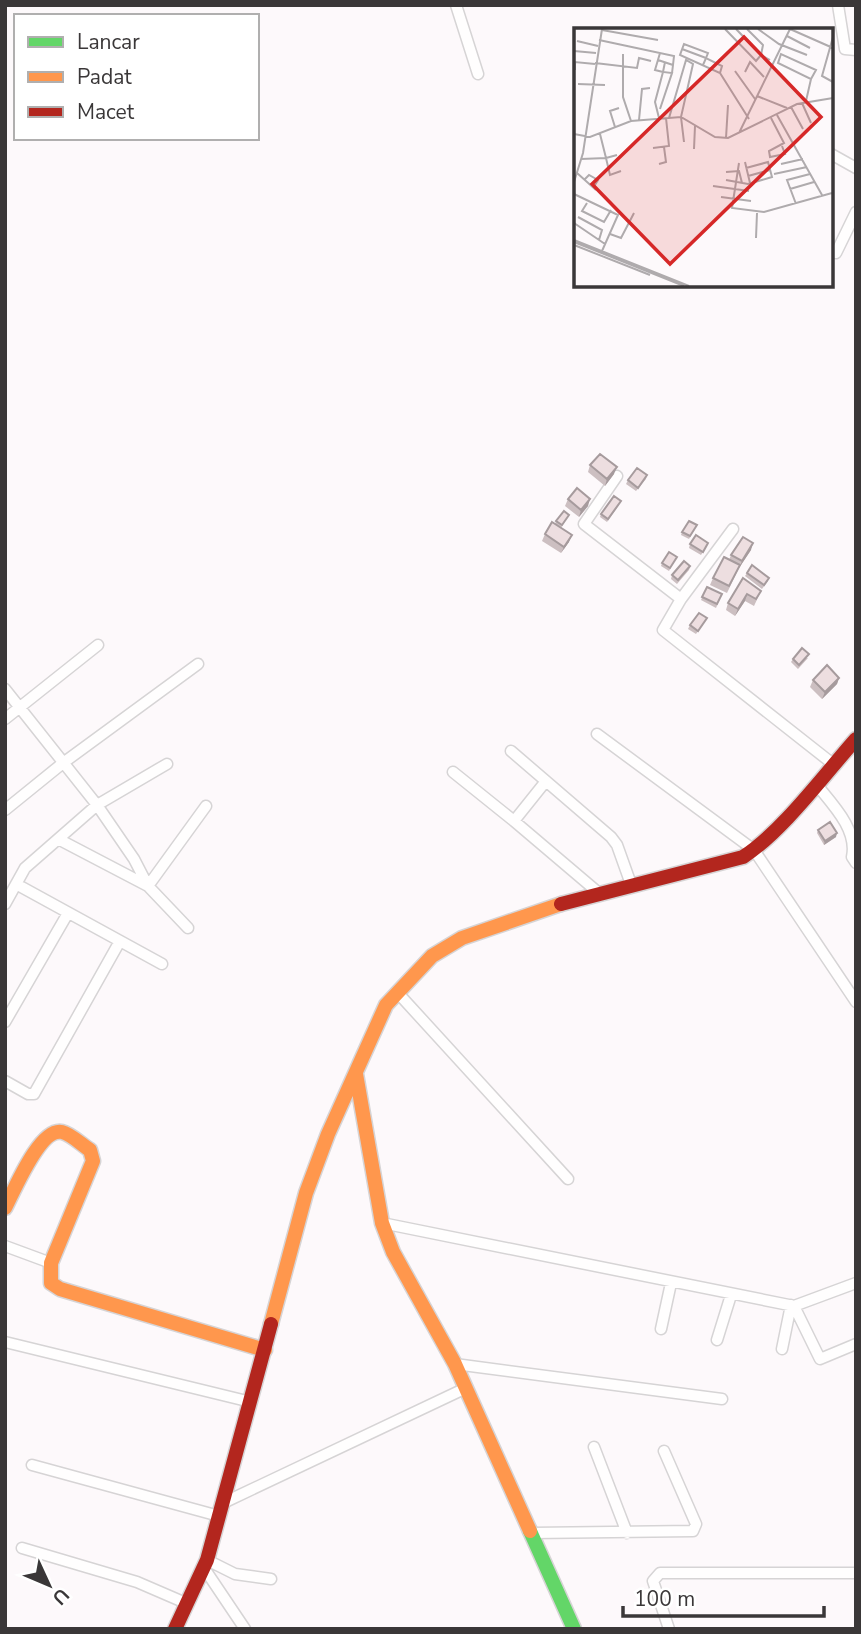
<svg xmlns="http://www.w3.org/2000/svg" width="861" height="1634" font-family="'Nunito Sans',sans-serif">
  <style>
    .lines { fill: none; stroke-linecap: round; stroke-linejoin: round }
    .street-casing { stroke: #d6d4d5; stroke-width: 13 }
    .fast-casing { stroke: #d6d4d5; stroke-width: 17 }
    .slow-casing { stroke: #d6d4d5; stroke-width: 17 }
    .jam-casing { stroke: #d6d4d5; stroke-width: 17 }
    .street { stroke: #fffefe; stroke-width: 10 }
    .fast { stroke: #63d668; stroke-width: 14 }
    .slow { stroke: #ff974d; stroke-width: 14 }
    .jam { stroke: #b3261e; stroke-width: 14 }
    .wall { fill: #ccbfc1 }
    .shaded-wall { fill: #a69b9d }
    .building { fill: #eddee0; stroke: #a69b9d; stroke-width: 2 }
    .inset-road { fill: none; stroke: #afabad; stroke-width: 2 }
    .view { fill: #d62828; fill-opacity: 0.15; stroke: #d62828; stroke-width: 3.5 }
    .inset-edge { fill: none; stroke: #3a3738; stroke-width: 3.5 }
  </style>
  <rect width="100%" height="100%" fill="#fdf9fb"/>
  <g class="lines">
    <defs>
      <path id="street" d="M456,5l22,69
        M838,5l7,44 11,1
        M831,154l25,14
        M836,253l20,-41
        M617,476l-33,48 97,75
        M733,529l-52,70 -18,31 170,134
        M5,689l92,116 37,54 14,27 40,42
        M5,719l93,-74
        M597,734l157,116 102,152
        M511,751l100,86 6,8 15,42
        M453,772l61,49 32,-40
        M816,784c17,21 42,46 36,73l4,6
        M5,810l58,-47 135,-99
        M514,821l86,73
        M60,840l88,46 58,-80
        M16,884l146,80
        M5,904l20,-36 72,-63 70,-41
        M397,992l171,187
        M5,1022l63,-109
        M5,1081l23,13h6l86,-153
        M382,1223l412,83 62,-23
        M5,1246l46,17
        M794,1306l26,53 36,-15
        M661,1329l10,-46
        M717,1340l14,-45
        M5,1342l246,60
        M782,1349l9,-44
        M455,1364l267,35
        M594,1447l33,86
        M32,1465l187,51
        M223,1503l243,-115
        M532,1533l161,-2 3,-7 -32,-73
        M22,1548l115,34 51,22
        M207,1560l28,14 36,5
        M204,1568l41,61
        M669,1629l-16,-48 7,-8h196"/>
      <path id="fast" d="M530,1531l44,98"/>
      <path id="slow" d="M356,1074l26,149 11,29 62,112 75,167
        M5,1208c9,-17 35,-81 57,-76 9,2 20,13 28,18l3,11 -42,102v20l9,6 205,61
        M271,1324l35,-131 22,-59 58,-129 46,-49 30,-18 99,-34"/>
      <path id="jam" d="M561,904l182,-47c39,-25 81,-82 113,-118
        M175,1629l32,-69 64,-236"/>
    </defs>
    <!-- street casing -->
    <use href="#street" class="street-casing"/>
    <!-- fast casing -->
    <use href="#fast" class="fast-casing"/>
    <!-- slow casing -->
    <use href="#slow" class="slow-casing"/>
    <!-- jam casing -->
    <use href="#jam" class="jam-casing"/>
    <!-- street -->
    <use href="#street" class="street"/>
    <!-- fast -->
    <use href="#fast" class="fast"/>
    <!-- slow -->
    <use href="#slow" class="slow"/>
    <!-- jam -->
    <use href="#jam" class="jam"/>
  </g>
  <!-- wall -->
  <path class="wall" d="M590,465l24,9 -9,12 -17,-14z
    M647,475l-1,4 -10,12 -10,-7 2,-4z
    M568,499l20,7 -9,11 -14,-11z
    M619,505l-12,17 -7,-5 1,-3z
    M569,515l-8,13 8,14 -8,11 -19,-12 3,-7 10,-10 1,-3z
    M695,529l-6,10 -8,-4 1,-3z
    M690,544l17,2 -6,9 -12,-7z
    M751,550l-12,18 -12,25 -17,-8 3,-7 16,-18 2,-5z
    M675,560l-6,11 -8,-5 1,-3z
    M690,566l-1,4 -12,14 -6,-5 1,-4z
    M747,573l21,8 -6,8 -17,-13z
    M743,578l18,13 -7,15 -9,-5 -10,15 -9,-6 2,-7z
    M707,587l15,7 -6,14 -15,-8z
    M707,618l-11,16 -8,-5 2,-4z
    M808,658l-10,11 -7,-7 2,-3z
    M839,678l-2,6 -15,15 -12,-12 3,-7z
    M818,830l18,7 -12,8 -7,-12z"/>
  <!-- shaded-wall -->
  <path class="shaded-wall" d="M617,467l-3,7 -9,12 2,-7z
    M590,499l-2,7 -9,11 2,-7z
    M572,535l-3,7 -8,11 3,-6z
    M753,543l-2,7 -12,18 3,-7z
    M747,594l-2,7 -10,15 3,-7z
    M839,678l-2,6 -15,15 3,-7z
    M837,833l-1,4 -12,8 1,-4z"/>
  <!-- building -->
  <path class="building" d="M600,454l17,13 -10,12 -17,-14z
    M637,468l10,7 -9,13 -10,-8z
    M577,488l13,11 -9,11 -13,-11z
    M614,496l7,5 -13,18 -7,-5z
    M564,511l5,4 -7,10 -6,-4z
    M689,521l8,4 -7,11 -8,-4z
    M552,522l20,13 -8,12 -19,-13z
    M696,535l12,8 -5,9 -13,-8z
    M743,537l10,6 -11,18 -11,-6z
    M669,552l8,5 -7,11 -8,-5z
    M724,557l16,8 -11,21 -16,-8z
    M684,561l6,5 -12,14 -6,-5z
    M752,565l17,13 -5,7 -17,-12z
    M743,578l18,13 -5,8 -9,-5 -9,15 -10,-6z
    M707,587l15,7 -5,10 -15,-7z
    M699,613l8,5 -9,13 -8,-6z
    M802,648l7,6 -10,11 -6,-6z
    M827,665l12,13 -14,14 -12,-12z
    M830,822l7,11 -12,8 -7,-11z"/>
  <!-- overview -->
  <g transform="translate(574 28)">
    <rect width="259" height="259" fill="#fdf9fb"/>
    <path class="inset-road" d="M151,1l31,32 5,-6 9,5M162,1l25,26M173,1l16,16 -2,10M184,1l21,15 28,11M216,1l43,19M28,2l56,10M213,8l23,12M259,9l-11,39 11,6M25,12l75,16 -1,9M3,13l21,5M108,21l24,9M0,23l22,2M49,26v43l8,24M132,30l2,-5 -24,-9 -4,11 40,18 29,46M84,32l15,5 -1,8M21,35l42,5 2,-10 12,3M129,37l3,-7 16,8 -2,7M1,42v-8l20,2M161,43l20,28M171,44l5,-10 14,15M4,56l27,1M183,68l30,12M232,73l5,-22 -33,-16 3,-9 35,16 -5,9M228,75l9,20M217,79l12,22M86,81l12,-36 -9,-1 2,-10M203,87l45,80M85,90l-4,-16 8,-30 -8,-2 5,-17M95,90l17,-58 7,4 -12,53 3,25M197,90l13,25 -15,8 1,6 15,-3 -3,-8M65,92l3,-31 8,-1M41,99l-5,-16 9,-3M165,105l51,-104M0,106l16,3 41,-16 50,-4 34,20 13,1 69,-34 36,-6M26,106l6,24 11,-3M152,110l2,-33M79,120l16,-2 -3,-28M120,121l1,-23M7,131l25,-1 4,17 11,-4M171,134l5,21M165,135l-7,45 32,4 68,-19M85,136l7,-2 -2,-15M207,136l22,-5M259,136v37M152,144l13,-1 3,12M3,145l19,17M200,146l33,-7M174,148l22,-6M11,151l4,-4 9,5 -5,8M152,152l22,4 24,-7 -4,-15 -22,6M0,154l9,-29 19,-124M139,158l36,5M216,161l24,-7M0,166l44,21 -16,36M147,169l30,4M13,175l-5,8 22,11 7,-12M222,176l-9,-24 23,-6M4,189l24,13 -3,10M0,195l31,21M36,206l11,4 13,-25M182,210l1,-25M0,212l115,46M0,214l110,44M0,217l76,30"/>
    <path class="view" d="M170,9l77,80 -151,147 -78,-80z"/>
    <rect width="259" height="259" class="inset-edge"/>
  </g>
  <!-- border -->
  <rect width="861" height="1634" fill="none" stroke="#3a3738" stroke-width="14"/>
  <!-- legend -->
  <rect x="14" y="14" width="245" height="126" fill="#ffffff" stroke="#b0afaf" stroke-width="2"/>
  <rect x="28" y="37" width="35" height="10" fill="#63d668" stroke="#b0afaf" stroke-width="2"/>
  <text x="77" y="49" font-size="21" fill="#3a3738">Lancar</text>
  <rect x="28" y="72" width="35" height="10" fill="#ff974d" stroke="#b0afaf" stroke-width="2"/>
  <text x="77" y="84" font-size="21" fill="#3a3738">Padat</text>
  <rect x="28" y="107" width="35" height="10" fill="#b3261e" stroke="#b0afaf" stroke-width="2"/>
  <text x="77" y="119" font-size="21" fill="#3a3738">Macet</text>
  <!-- north arrow -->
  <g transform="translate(49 1585) rotate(134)" stroke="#ffffff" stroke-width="5" paint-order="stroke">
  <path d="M0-5L12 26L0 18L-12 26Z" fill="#3a3738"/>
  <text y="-10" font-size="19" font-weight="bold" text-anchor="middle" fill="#3a3738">U</text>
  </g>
  <!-- scale -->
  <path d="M623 1606v10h201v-10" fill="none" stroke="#3a3738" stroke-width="3.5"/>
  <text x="634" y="1606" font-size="21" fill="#3a3738" stroke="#ffffff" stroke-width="5" paint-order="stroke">100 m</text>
</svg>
